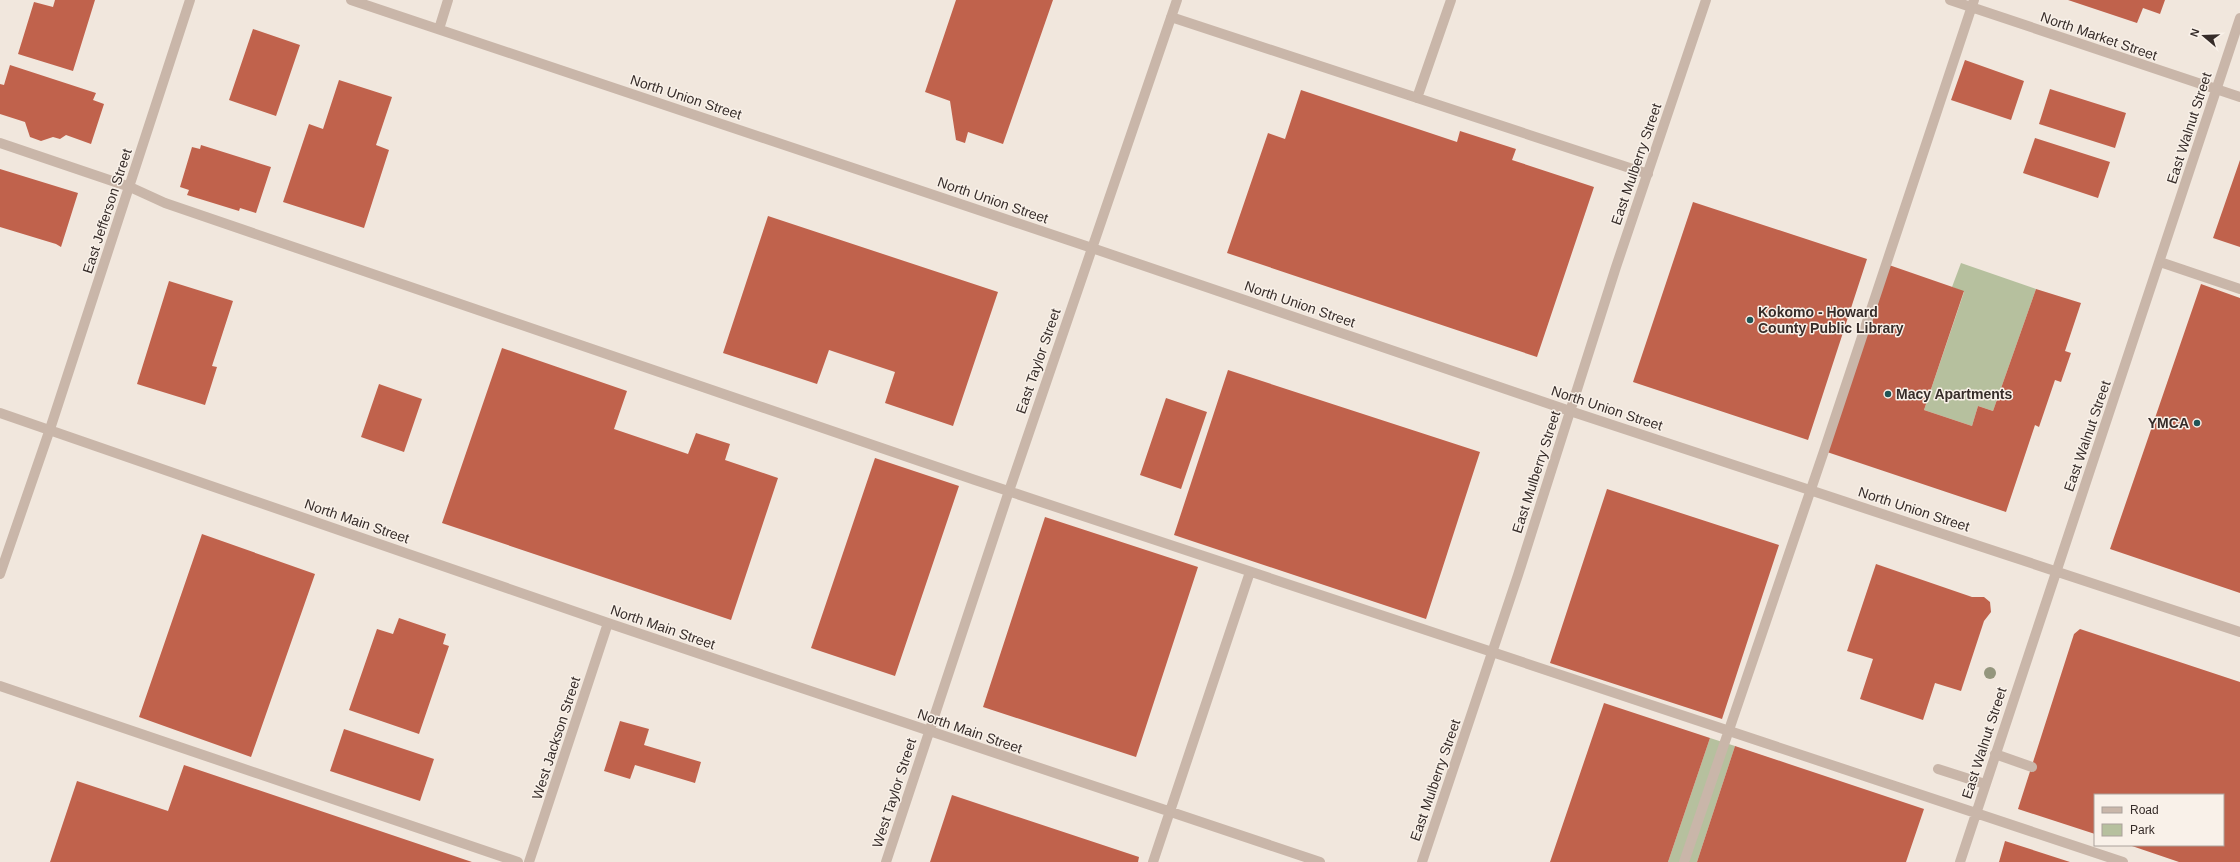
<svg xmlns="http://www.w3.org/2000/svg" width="2240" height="862" font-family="Arial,sans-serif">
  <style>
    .green { fill: #b6c09e }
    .building { fill: #c0624c }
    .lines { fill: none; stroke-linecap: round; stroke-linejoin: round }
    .minor { stroke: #c9b6a9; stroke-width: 10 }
    .tree { fill: #94967d }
    .poi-dot { fill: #205556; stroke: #f9f1e9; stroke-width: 1.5 }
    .labels { text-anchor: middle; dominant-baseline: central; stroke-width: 3; stroke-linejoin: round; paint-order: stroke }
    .street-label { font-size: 14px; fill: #362c29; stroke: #f9f1e9 }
    .poi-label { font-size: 14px; font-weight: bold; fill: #362c29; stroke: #f9f1e9; text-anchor: start }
  </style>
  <rect width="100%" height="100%" fill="#f1e7dd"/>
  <!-- green -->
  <path class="green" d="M1961,263l75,26 -43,122 -15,-5 -6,20 -48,-16 40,-118 -12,-5z
    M1710,738l25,8 -38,116h-29z"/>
  <!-- building -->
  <path class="building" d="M55,0h40l-22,71 -55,-17 16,-52 19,5z
    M956,0h97l-50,144 -35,-12 -3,11 -9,-3 -6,-39 -25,-9z
    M2068,0h97l-5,14 -17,-6 -6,15z
    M253,29l47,16 -24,71 -47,-16z
    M1965,60l59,21 -13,39 -60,-20z
    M10,65l86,28 -3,7 11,4 -13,40 -25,-9 -6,4 -7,-2 -12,4 -11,-4 -5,-15 -25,-8v-30l4,1z
    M339,80l53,17 -16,48 13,5 -25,78 -81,-26 26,-78 14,5z
    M2050,89l76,24 -11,35 -76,-24z
    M1301,90l156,52 3,-11 56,18 -4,11 82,27 -57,170 -310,-104 41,-120 17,6z
    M2035,138l75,24 -12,36 -75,-25z
    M201,145l70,22 -15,46 -16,-5 -1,3 -52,-16 2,-5 -9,-3 12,-40 8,2z
    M2240,160v87l-27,-9z
    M0,169l78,24 -17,54 -5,-3 -56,-17z
    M1693,202l174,57 -59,181 -175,-58z
    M768,216l230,76 -45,134 -68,-23 10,-31 -66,-22 -12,34 -94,-31z
    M1889,265l75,26 -40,119 48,16 6,-20 15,5 43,-122 45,14 -16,48 6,2 -10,29 -6,-2 -16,47 -4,-2 -29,87 -179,-60z
    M169,281l64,20 -21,65 5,1 -12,38 -68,-21z
    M2201,284l39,14v295l-130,-44z
    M502,348l125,43 -13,38 74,25 8,-21 34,11 -5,16 53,18 -47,142 -289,-97z
    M1228,370l252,82 -54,167 -252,-84z
    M379,384l43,15 -18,53 -43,-15z
    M1166,398l41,14 -26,77 -41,-14z
    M875,458l84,28 -64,190 -84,-28z
    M1607,489l172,56 -57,174 -172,-56z
    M1045,517l153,50 -62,190 -153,-50z
    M202,534l113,40 -64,183 -112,-40z
    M1876,564l96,33h12l6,5 1,10 -7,9 -23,70 -26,-8 -12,37 -63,-21 13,-40 -26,-8z
    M399,618l47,16 -3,10 6,2 -30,88 -70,-24 28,-81 16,5z
    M2080,629l160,53v180h-61l-50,-17h94v-50h-128v39l-77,-25 56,-175z
    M1604,703l106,35 -42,124h-118z
    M620,721l29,8 -5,16 57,17 -6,21 -60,-18 -5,14 -26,-8z
    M344,729l90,30 -14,42 -90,-30z
    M1735,746l189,63 -18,53h-209z
    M184,765l288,97h-422l27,-81 91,30z
    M952,795l187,62 -1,5h-208z
    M2005,841l65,21h-71z"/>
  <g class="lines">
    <!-- minor -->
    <path class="minor" d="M351,0l741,248 478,163 670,221
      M1950,0l290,97
      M1171,17l477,157
      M439,29l9,-29
      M1417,98l34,-98
      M0,143l130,44 35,16 810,277 1148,382
      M2160,262l80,27
      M0,413l608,210 712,239
      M0,574l50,-145 140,-429
      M0,686l518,176
      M1995,754l37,13
      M1938,769l47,15
      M529,862l79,-239
      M886,862l123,-371 168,-491
      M1153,862l97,-290
      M1422,862l96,-287 98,-308 90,-267
      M1684,862l140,-411 150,-451
      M1960,862l280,-844"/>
  </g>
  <!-- trees -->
  <circle class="tree" cx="1990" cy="673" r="6"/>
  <!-- markers -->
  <g class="poi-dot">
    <circle cx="1750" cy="320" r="4"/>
    <circle cx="1888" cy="394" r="4"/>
    <circle cx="2197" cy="423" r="4"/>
  </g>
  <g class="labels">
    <!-- street labels -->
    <g class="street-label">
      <text transform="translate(2099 36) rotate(19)">North Market Street</text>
      <text transform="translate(686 97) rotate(18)">North Union Street</text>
      <text transform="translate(2189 128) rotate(-72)">East Walnut Street</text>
      <text transform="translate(1636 164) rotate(-71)">East Mulberry Street</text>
      <text transform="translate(993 200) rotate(19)">North Union Street</text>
      <text transform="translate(107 211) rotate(-72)">East Jefferson Street</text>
      <text transform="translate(1300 304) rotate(19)">North Union Street</text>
      <text transform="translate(1038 361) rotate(-71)">East Taylor Street</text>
      <text transform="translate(1607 408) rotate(18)">North Union Street</text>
      <text transform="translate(2087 436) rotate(-71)">East Walnut Street</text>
      <text transform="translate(1536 472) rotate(-72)">East Mulberry Street</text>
      <text transform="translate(1914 509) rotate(18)">North Union Street</text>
      <text transform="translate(357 521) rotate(19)">North Main Street</text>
      <text transform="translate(663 627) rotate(19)">North Main Street</text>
      <text transform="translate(970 731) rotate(19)">North Main Street</text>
      <text transform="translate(556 738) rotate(-72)">West Jackson Street</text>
      <text transform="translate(1984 743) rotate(-72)">East Walnut Street</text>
      <text transform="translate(1435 780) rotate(-71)">East Mulberry Street</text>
      <text transform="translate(894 793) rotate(-72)">West Taylor Street</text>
    </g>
    <!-- poi labels -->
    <g class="poi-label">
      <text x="1758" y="312">Kokomo - Howard<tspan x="1758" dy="16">County Public Library</tspan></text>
      <text x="1896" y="394">Macy Apartments</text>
      <text x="2189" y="423" text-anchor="end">YMCA</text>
    </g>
  </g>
  <!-- legend -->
  <rect x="2094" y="794" width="130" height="52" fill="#f9f1e9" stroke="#aba29c"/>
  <rect x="2102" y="807" width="20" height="6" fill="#c9b6a9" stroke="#aba29c"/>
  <text x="2130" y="814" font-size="12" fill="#362c29">Road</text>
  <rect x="2102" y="824" width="20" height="12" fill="#b6c09e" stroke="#aba29c"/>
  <text x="2130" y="834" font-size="12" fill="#362c29">Park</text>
  <!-- north arrow -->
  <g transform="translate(2204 36) rotate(289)" stroke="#f9f1e9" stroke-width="3" paint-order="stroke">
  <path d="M0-3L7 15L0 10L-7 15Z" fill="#362c29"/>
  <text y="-6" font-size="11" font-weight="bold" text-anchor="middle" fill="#362c29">N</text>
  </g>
</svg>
